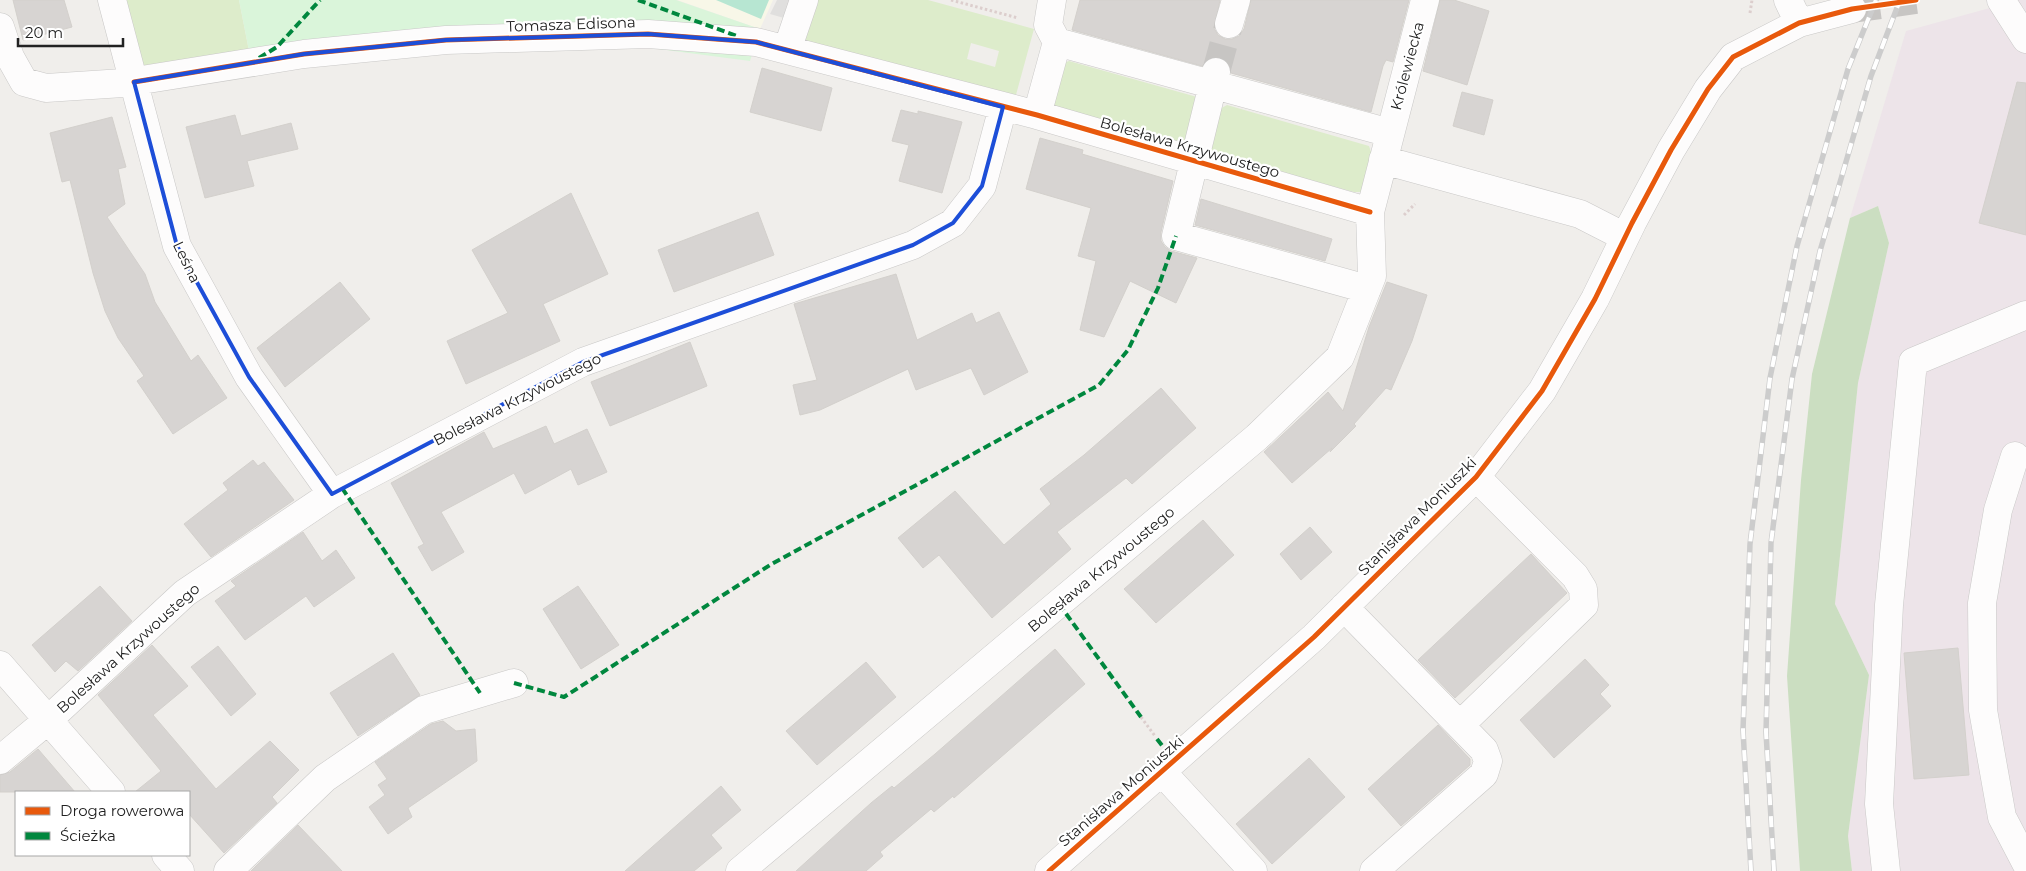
<svg xmlns="http://www.w3.org/2000/svg" width="2026" height="871" font-family="Montserrat,sans-serif">
  <style>
    .industrial { fill: #ede4e9 }
    .education { fill: #f8f7e8 }
    .grass { fill: #ddeccb; fill-rule: evenodd }
    .forest { fill: #cbdec1 }
    .park { fill: #daf5da }
    .pitch { fill: #b7e6d2 }
    .parking { fill: #e0dfde }
    .building { fill: #d7d4d2; stroke: #d3d0cc }
    .lines { fill: none; stroke-linecap: round; stroke-linejoin: round }
    .minor-tunnel { stroke: #c7c5c3; stroke-width: 28; stroke-dasharray: 28 14; stroke-linecap: butt }
    .minor-casing { stroke: #c9c8c7; stroke-width: 29 }
    .path { stroke: #dccecd; stroke-width: 3; stroke-dasharray: 2.5 2.5; stroke-linecap: butt }
    .minor { stroke: #fdfcfc; stroke-width: 28 }
    .rail-casing { stroke: #ccc; stroke-width: 5.5 }
    .rail { stroke: #fff; stroke-width: 4; stroke-dasharray: 11; stroke-linecap: butt }
    .quiet { stroke: #00873e; stroke-width: 4; stroke-dasharray: 8 4; stroke-linecap: butt }
    .cycleway-casing { stroke: #fff; stroke-width: 8 }
    .cycleway { stroke: #e8590c; stroke-width: 5 }
    .marked { fill: none; stroke: #1d4ed8; stroke-width: 4; stroke-linejoin: round }
    .labels { text-anchor: middle; dominant-baseline: central; stroke-width: 4.5; stroke-linejoin: round; paint-order: stroke }
    .street-label { font-size: 15px; fill: #222; stroke: #fff }
  </style>
  <rect width="100%" height="100%" fill="#f0eeeb"/>
  <!-- industrial -->
  <path class="industrial" d="M2019,0h7v871h-174l-4,-35 21,-161 -34,-71 23,-221 31,-140 -11,-37 -28,12 56,-187z"/>
  <!-- education -->
  <path class="education" d="M677,0h96l-13,29z"/>
  <!-- grass -->
  <path class="grass" d="M126,0h113l11,56 -107,13z
    M812,0h116l106,29 -20,73 -214,-59zM971,43l28,8 -4,16 -28,-8z
    M1069,61l128,36 -9,49 -138,-41 9,-40z
    M1227,105l142,41 3,9 -10,37h-8l-140,-38 -5,-5 9,-39z"/>
  <!-- forest -->
  <path class="forest" d="M1878,206l11,37 -31,140 -23,221 34,71 -21,161 4,35h-52l-13,-195 14,-196 11,-106 38,-156z"/>
  <!-- park -->
  <path class="park" d="M239,0h437l84,29 -10,32 -107,-14 -393,9z"/>
  <!-- pitch -->
  <path class="pitch" d="M716,0h53l-8,19z"/>
  <!-- parking -->
  <path class="parking" d="M777,0h35l-7,24 -35,-10z"/>
  <!-- building -->
  <path class="building" d="M13,0h51l8,27 -49,13z
    M1080,0h140l-6,28 4,7 7,4h7l7,-3 5,-7 7,-29h158l-16,62 -7,-2 -3,6 -12,46 -140,-39 -4,-12 -7,-4h-9l-9,9 -130,-36z
    M1440,0h14l35,11 -22,74 -44,-14z
    M762,68l70,20 -11,43 -71,-19z
    M2017,82l9,1v152l-47,-12z
    M1462,92l31,8 -9,35 -31,-9z
    M901,110l17,4v-3l44,11 -20,71 -43,-12 10,-36 -17,-4z
    M235,115l6,21 50,-13 7,26 -51,12 7,25 -49,12 -19,-71z
    M112,117l14,50 -8,2 7,35 -18,13 38,57 10,28 36,59 7,-6 29,43 -54,36 -36,-53 7,-5 -26,-38 -13,-27 -12,-38 -23,-93 -8,2 -12,-49z
    M1040,138l43,12 -1,4 91,27 -12,51v9l4,6 6,4 26,7 -21,45 -46,-22 -26,56 -24,-7 16,-69 -18,-5 13,-48 -65,-19z
    M571,193l37,81 -65,30 17,37 -94,43 -19,-43 61,-28 -36,-63z
    M1201,199l131,40 -7,22 -130,-36z
    M758,212l16,43 -100,37 -16,-42z
    M896,274l21,66 55,-27 4,10 23,-11 29,60 -44,23 -13,-27 -55,22 -8,-21 -88,41 -20,5 -7,-30 24,-5 -23,-76z
    M340,282l30,37 -85,68 -28,-39z
    M1387,282l40,13 -15,46 -21,49 -5,-2 -32,36 2,2 -26,26 2,-4 -40,35 -28,-31 64,-60 15,19 26,-84z
    M690,342l17,44 -97,40 -19,-44z
    M1161,388l35,40 -64,56 -6,-6 -69,54 14,17 -79,69 -53,-63 -16,13 -25,-30 57,-47 49,54 47,-41 -11,-15 44,-34z
    M546,426l8,18 33,-15 20,43 -29,13 -7,-16 -46,25 -11,-21 -73,39 23,40 -32,19 -14,-24 6,-3 -33,-61 93,-51 9,17z
    M253,460l5,6 6,-4 30,38 -83,57 -27,-33 44,-34 -5,-7z
    M1203,520l31,35 -78,68 -32,-34z
    M1310,527l22,25 -31,28 -21,-26z
    M303,532l19,29 14,-11 19,28 -41,29 -8,-11 -61,44 -30,-39 21,-15 -5,-5z
    M1531,554l36,39 -112,105 -37,-38z
    M100,586l32,35 -54,50 -12,-10 -11,11 -23,-27z
    M578,586l41,59 -38,24 -38,-60z
    M152,645l36,41 -35,29 63,74 54,-48 29,29 -27,27 5,6 -53,50 -35,-39v-22h-54l26,-21 -63,-76z
    M218,646l38,48 -25,22 -40,-49z
    M1958,648l11,127 -55,4 -10,-126z
    M1055,649l30,35 -131,114 -1,-2 -19,16 -3,-3 -51,43 3,4 -17,15h-70l75,-68 21,-17 2,2 41,-34z
    M393,653l27,42 -62,41 -28,-43z
    M1585,659l24,26 -9,9 11,12 -57,52 -34,-38z
    M866,662l30,35 -79,68 -31,-34z
    M443,721l13,10 19,-2 2,32 -69,47 4,9 -24,17 -19,-27 16,-12 -7,-10 9,-6 -12,-17 56,-38z
    M1438,725l32,34v6l-69,61 -33,-37z
    M38,749l37,43h-75v-17l10,-3z
    M1309,758l36,39 -73,67 -36,-40z
    M721,786l20,24 -30,25 11,13 -28,23h-69z
    M298,825l44,46h-91z"/>
  <g class="lines">
    <!-- minor-tunnel -->
    <path class="minor-tunnel" d="M1852,9l64,-9
      M1216,72l13,-48"/>
    <defs>
      <path id="minor" d="M112,0l65,246 72,131 83,117
        M1052,0l-4,25 9,17
        M1788,0l11,23
        M2001,0l25,39
        M1229,24l7,-24
        M0,27l10,30 14,25 22,6 77,-5 181,-29 142,-14 202,-6 108,8 281,73 333,97
        M787,50l17,-50
        M1216,72l-40,164 191,53
        M1037,115l20,-73 333,91
        M1383,160l197,54 45,23
        M2015,456l-17,54 -16,93 1,107 19,107 24,46
        M1344,607l140,143 4,11 -4,13 -110,97
        M0,665l111,127
        M1460,725l124,-120 -1,-16 -8,-13 -99,-99
        M0,760l48,-40 137,-127 147,-99 251,-132 330,-117 40,-22 29,-37 21,-79
        M1162,772l91,99
        M166,855l14,16
        M228,871l97,-93 99,-68 90,-27
        M740,871l517,-434 83,-80 32,-81 -2,-64 55,-212
        M1049,871l265,-234 162,-160 66,-86 53,-92 37,-76 39,-73 37,-61 25,-32 66,-34 53,-14
        M1886,871l-7,-67 10,-199 24,-243 113,-47"/>
    </defs>
    <!-- minor casing -->
    <use href="#minor" class="minor-casing"/>
    <!-- path -->
    <path class="path" d="M951,0l67,18
      M1750,13l2,-13
      M1404,215l11,-11
      M1141,717l14,19"/>
    <!-- minor -->
    <use href="#minor" class="minor"/>
    <defs>
      <path id="rail" d="M1751,871l-8,-141 7,-186 20,-166 27,-132 51,-177 28,-69
        M1774,871l-8,-139 5,-189 21,-164 28,-128 51,-175 29,-76"/>
    </defs>
    <!-- rail casing -->
    <use href="#rail" class="rail-casing"/>
    <!-- rail -->
    <use href="#rail" class="rail"/>
    <!-- quiet -->
    <path class="quiet" d="M638,0l99,36
      M259,58l18,-11 43,-47
      M342,488l138,205
      M1059,604l82,113
      M514,683l50,14 206,-132 329,-180 29,-35 30,-62 18,-52
      M1157,739l17,22"/>
    <defs>
      <path id="cycleway" d="M134,82l170,-28 142,-14 202,-6 108,8 281,73 333,97
        M1049,871l265,-234 162,-160 66,-86 53,-92 37,-76 39,-73 37,-61 25,-32 66,-34 53,-14 64,-9"/>
    </defs>
    <!-- cycleway casing -->
    <use href="#cycleway" class="cycleway-casing"/>
    <!-- cycleway -->
    <use href="#cycleway" class="cycleway"/>
  </g>
  <!-- marked area -->
  <path class="marked" d="M648,34l108,8 247,65 -21,79 -29,37 -40,22 -330,117 -251,132 -83,-117 -72,-131 -43,-164 170,-28 142,-14z"/>
  <g class="labels">
    <!-- street labels -->
    <g class="street-label">
      <text transform="translate(571 24) rotate(-2)">Tomasza Edisona</text>
      <text transform="translate(1407 66) rotate(-75)">Królewiecka</text>
      <text transform="translate(1190 147) rotate(16)">Bolesława Krzywoustego</text>
      <text transform="translate(187 262) rotate(64)">Leśna</text>
      <text transform="translate(517 399) rotate(-27)">Bolesława Krzywoustego</text>
      <text transform="translate(1417 516) rotate(-45)">Stanisława Moniuszki</text>
      <text transform="translate(1101 569) rotate(-40)">Bolesława Krzywoustego</text>
      <text transform="translate(128 648) rotate(-42)">Bolesława Krzywoustego</text>
      <text transform="translate(1121 791) rotate(-41)">Stanisława Moniuszki</text>
    </g>
  </g>
  <!-- legend -->
  <rect x="15" y="791" width="175" height="65" fill="#ffffff" stroke="#a7a7a7"/>
  <rect x="25" y="807" width="25" height="8" fill="#e8590c" stroke="#a7a7a7"/>
  <text x="60" y="816" font-size="15" fill="#222222">Droga rowerowa</text>
  <rect x="25" y="832" width="25" height="8" fill="#00873e" stroke="#a7a7a7"/>
  <text x="60" y="841" font-size="15" fill="#222222">Ścieżka</text>
  <!-- scale -->
  <path d="M18 38v8h105v-8" fill="none" stroke="#222222" stroke-width="2.5"/>
  <text x="25" y="38" font-size="15" fill="#222222" stroke="#ffffff" stroke-width="4" paint-order="stroke">20 m</text>
</svg>
